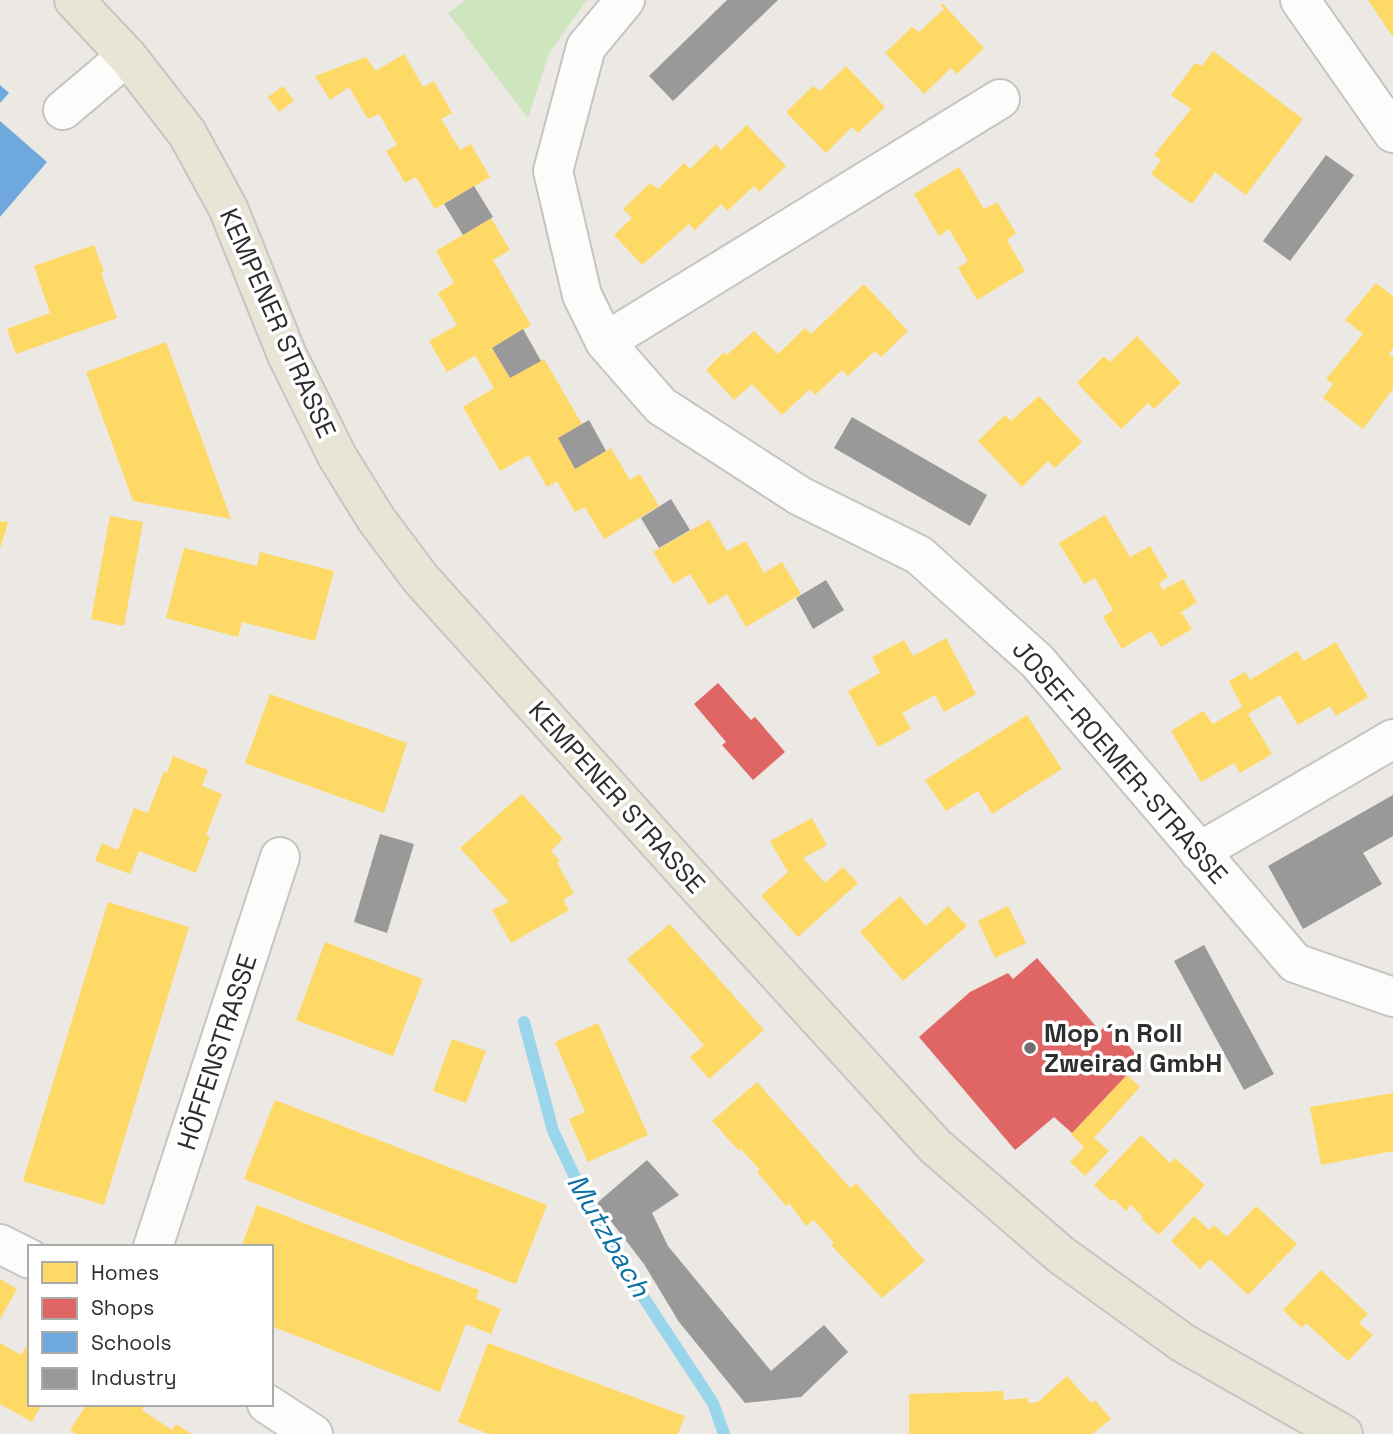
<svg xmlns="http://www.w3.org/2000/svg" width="1393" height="1434" font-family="'Space Grotesk',sans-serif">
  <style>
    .green { fill: #cee6be }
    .homes { fill: #ffd966 }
    .shops { fill: #e06666 }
    .schools { fill: #6fa8dc }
    .industry { fill: #999 }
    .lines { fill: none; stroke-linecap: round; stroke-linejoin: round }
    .stream { stroke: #99d6ec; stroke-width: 12 }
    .minor-casing { stroke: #c5c4c5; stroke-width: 42 }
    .major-casing { stroke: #c6c5c4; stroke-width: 42 }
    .minor { stroke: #fcfcfb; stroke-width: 38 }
    .major { stroke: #e8e4d6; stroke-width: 38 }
    .poi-dot { fill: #706f6e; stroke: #fff; stroke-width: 2.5 }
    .labels { text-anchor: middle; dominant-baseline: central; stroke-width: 7; stroke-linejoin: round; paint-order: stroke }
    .street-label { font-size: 26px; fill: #2e2e2e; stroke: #fff }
    .poi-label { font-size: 26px; font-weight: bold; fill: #2e2e2e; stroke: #fff; text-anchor: start }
    .water-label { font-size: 28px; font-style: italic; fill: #0d6fa3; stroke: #fff }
  </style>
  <rect width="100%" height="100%" fill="#ece8e4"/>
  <!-- green -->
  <path class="green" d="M466,0h121l-38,53 -21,65 -80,-105z"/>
  <!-- homes -->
  <path class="homes" d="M1368,0h25v37z
    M942,3l42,45 -27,26 -6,-6 -27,26 -39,-41 27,-26 7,5 25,-23 -4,-4z
    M1213,51l90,68 -57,76 -31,-23 -23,32 -41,-30 10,-14 -7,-5 37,-46 -20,-14 24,-32 7,3z
    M404,54l19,33 11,-6 18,32 -11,6 19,31 11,-6 19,33 -55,32 -19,-32 -11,6 -19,-32 11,-6 -18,-31 -11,5 -19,-32 -19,13 -15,-24 51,-19 10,14z
    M846,66l39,41 -27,26 -6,-6 -26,26 -40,-41 27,-26 7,5z
    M283,86l11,15 -15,11 -11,-15z
    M747,125l39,41 -27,26 -5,-6 -27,25 -6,-7 -26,26 -6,-6 -47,41 -28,-30 18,-17 -9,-9 27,-26 8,6 26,-26 6,6 26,-25 5,6z
    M959,167l25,42 13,-7 19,31 -9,7 18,31 -48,29 -19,-32 10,-7 -19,-32 -10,7 -25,-42z
    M491,218l19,32 -17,10 38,65 -39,23 18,30 34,-19 38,65 -24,14 17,31 36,-21 19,32 10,-6 19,32 -55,33 -19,-32 -10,5 -18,-31 -10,6 -18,-32 -29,16 -37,-64 31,-19 -18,-31 -2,-1 -27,16 -18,-31 28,-16 -19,-32 16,-10 -18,-32z
    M94,245l10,27 -3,1 16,45 -101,36 -9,-25 43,-16 -16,-47z
    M1376,283l17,13v52l-4,6 4,3v32l-30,40 -40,-31 10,-14 -7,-5 37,-45 -18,-14z
    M864,284l44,47 -27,26 -6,-6 -27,25 -6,-6 -27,25 -5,-6 -28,26 -30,-31 -18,16 -28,-30 18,-18 3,3 27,-24 24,23 27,-26 6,6z
    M1137,336l44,47 -27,26 -6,-6 -27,26 -44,-46 27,-27 6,6z
    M166,342l65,177 -98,-18 -47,-129z
    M1039,396l43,46 -27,26 -7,-7 -26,26 -44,-46 27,-26 6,6z
    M1105,515l25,42 20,-11 18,31 -9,6 4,7 20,-11 14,23 -20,13 5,-2 10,16 -31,18 -10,-16 -29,18 -19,-32 10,-7 -18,-32 -11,6 -25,-41z
    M110,516l33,6 -19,104 -33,-7z
    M709,520l18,31 19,-10 18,32 18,-11 19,32 -55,33 -19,-33 -18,11 -19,-31 -17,10 -20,-32z
    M0,521l8,1 -7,24h-1z
    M184,548l73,18 3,-14 74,19 -19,70 -73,-19 -4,15 -72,-19z
    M946,638l30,56 -32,18 -9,-17 -33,18 9,16 -33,18 -30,-56 32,-18 -8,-16 32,-17 9,16z
    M1336,642l32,55 -32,19 -6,-10 -32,19 -18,-30 -32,19 24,40 -32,19 -6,-10 -33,19 -30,-51 32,-20 10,13 29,-17 -13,-26 16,-9 5,8 47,-29 7,10z
    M270,694l137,49 -23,70 -139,-50z
    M1027,715l35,54 -70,45 -14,-23 -32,20 -21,-31z
    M173,756l35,14 -6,16 20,8 -16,41 4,2 -14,36 -57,-22 -9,23 -35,-13 7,-18 16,7 16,-42 14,5 16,-42 3,2z
    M522,794l41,45 -12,12 9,10 -3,2 17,30 -11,7 6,10 -58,33 -19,-33 17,-8 -49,-54z
    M812,818l15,27 -24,13 22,25 18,-16 15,16 -60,54 -37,-41 27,-24 -18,-31z
    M900,896l26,30 22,-20 19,20 -64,55 -43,-49z
    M108,902l81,25 -85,278 -81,-24z
    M1008,906l18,37 -31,15 -17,-37z
    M670,924l94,106 -55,49 -19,-22 14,-12 -77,-86z
    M325,942l98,37 -30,77 -97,-36z
    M598,1023l50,112 -60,27 -19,-43 16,-7 -30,-70z
    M452,1039l34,12 -20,52 -33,-12z
    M1127,1075l13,12 -46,51 15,13 -24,25 -15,-14 14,-15 -13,-13z
    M757,1082l93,106 6,-5 69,78 -43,37 -51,-53 3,-2 -20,-23 -8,6 -17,-23 -3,3 -29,-34 3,-2 -19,-21 -2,2 -27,-30z
    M1393,1093v58l-72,14 -11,-58z
    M275,1100l272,105 -31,79 -272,-105z
    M1141,1135l29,28 5,-5 30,27 -46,50 -18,-16 2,-2 -12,-12 -5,6 -12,-12 -3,2 -17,-16z
    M257,1205l222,85 -3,9 25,10 -10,25 -25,-10 -26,68 -169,-66v-79h-30z
    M1256,1206l41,38 -49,51 -38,-36 -10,10 -29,-28 23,-25 15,14 5,-5 13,12z
    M1321,1270l47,44 -9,9 14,12 -25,26 -42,-38 -4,5 -19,-18z
    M0,1279l17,10 -17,30z
    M30,1340v64h12l-10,18 -32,-18v-61l21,12z
    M488,1343l197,73 -7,18h-189l-31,-12z
    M1067,1376l24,27 4,-3 16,19 -19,15h-183v-40l94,-3 1,9 24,-2v5l10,-1z
    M87,1404h59l-4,6 30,20 4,-6 16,10h-116l-6,-4z"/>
  <!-- shops -->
  <path class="shops" d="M718,683l33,37 4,-3 30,35 -32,28 -31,-35 4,-3 -32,-38z
    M1037,958l63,73 9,-8 32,37 -69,73 -18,-16 -39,33 -96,-113 51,-45 38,-19 5,6z"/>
  <!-- schools -->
  <path class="schools" d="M0,85l9,8 -9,10z
    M0,121l47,41 -47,55z"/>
  <!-- industry -->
  <path class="industry" d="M727,0h51l-105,101 -24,-25z
    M1326,155l28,20 -64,86 -27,-20z
    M474,186l19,31 -30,18 -19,-31z
    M523,329l18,32 -31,17 -18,-30z
    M852,417l135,78 -17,31 -136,-78z
    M589,420l17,31 -31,18 -17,-31z
    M671,499l19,31 -31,18 -18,-30z
    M826,580l18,30 -31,19 -17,-31z
    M1393,795v41l-30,17 19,31 -79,45 -35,-63z
    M380,834l34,10 -27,89 -33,-11z
    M1204,945l70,129 -30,16 -70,-129z
    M647,1160l32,35 -27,18 16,33 103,125 53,-46 24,27 -47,45 -56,6 -66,-81 -35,-58 -47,-61z"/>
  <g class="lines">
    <!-- stream -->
    <path class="stream" d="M524,1022l29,109 50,105 110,167 11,31"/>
    <defs>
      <path id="minor" d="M625,0l-39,47 -33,124 29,124 23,47 56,64 139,90 119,59 118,106 258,302 98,34
        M1300,0l93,133
        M63,110l64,-54
        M605,342l395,-243
        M1199,852l194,-113
        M0,1244l30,15
        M153,1247l127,-390
        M267,1404l46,30"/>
      <path id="major" d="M74,0l53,56 60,77 41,75 59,147 50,101 39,63 45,60 265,294 249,273 126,109 122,88 160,91"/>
    </defs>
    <!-- minor casing -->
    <use href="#minor" class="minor-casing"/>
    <!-- major casing -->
    <use href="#major" class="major-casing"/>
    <!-- minor -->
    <use href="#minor" class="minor"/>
    <!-- major -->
    <use href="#major" class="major"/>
  </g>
  <!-- markers -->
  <circle class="poi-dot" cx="1030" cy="1048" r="7"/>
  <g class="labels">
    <!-- street labels -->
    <g class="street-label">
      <text transform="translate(278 323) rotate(66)">KEMPENER STRASSE</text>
      <text transform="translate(1120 762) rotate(49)">JOSEF-ROEMER-STRASSE</text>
      <text transform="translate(617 797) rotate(48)">KEMPENER STRASSE</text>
      <text transform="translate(217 1052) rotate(-72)">HÖFFENSTRASSE</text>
    </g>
    <!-- poi labels -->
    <g class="poi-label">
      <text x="1044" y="1033">Mop ´n Roll<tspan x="1044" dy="30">Zweirad GmbH</tspan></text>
    </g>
    <!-- water labels -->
    <g class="water-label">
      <text transform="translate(609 1235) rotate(60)">Mutzbach</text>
    </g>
  </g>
  <!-- legend -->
  <rect x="28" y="1245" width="245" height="161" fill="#ffffff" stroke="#ababab" stroke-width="2"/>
  <rect x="42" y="1262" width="35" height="21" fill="#ffd966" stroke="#ababab" stroke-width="2"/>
  <text x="91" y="1280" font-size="21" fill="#2e2e2e">Homes</text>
  <rect x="42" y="1298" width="35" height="21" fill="#e06666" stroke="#ababab" stroke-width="2"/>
  <text x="91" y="1315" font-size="21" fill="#2e2e2e">Shops</text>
  <rect x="42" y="1332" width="35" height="21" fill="#6fa8dc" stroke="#ababab" stroke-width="2"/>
  <text x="91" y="1350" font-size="21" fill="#2e2e2e">Schools</text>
  <rect x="42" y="1368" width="35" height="21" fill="#999999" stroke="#ababab" stroke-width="2"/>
  <text x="91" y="1385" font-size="21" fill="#2e2e2e">Industry</text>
</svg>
